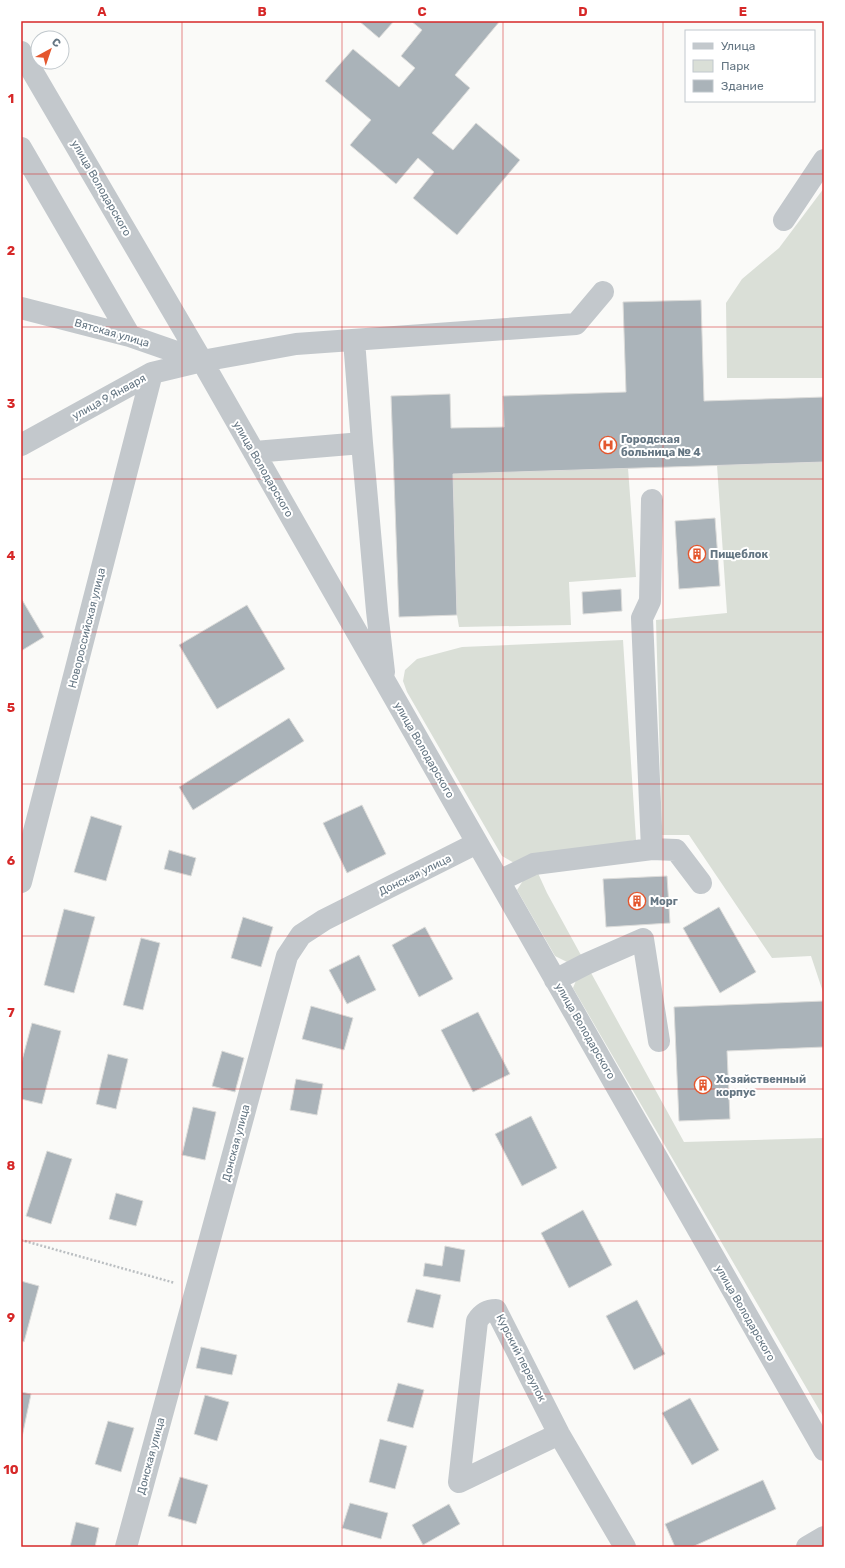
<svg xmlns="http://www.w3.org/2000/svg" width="845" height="1568" font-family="Rubik,sans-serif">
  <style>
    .green { fill: #dadfd7 }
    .building { fill: #aab3b9; stroke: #dcdcda }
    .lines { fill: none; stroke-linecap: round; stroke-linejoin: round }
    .path { stroke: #bbbfc2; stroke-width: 2.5; stroke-dasharray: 2 2; stroke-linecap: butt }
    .minor { stroke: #c3c8cc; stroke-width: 22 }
    .grid { fill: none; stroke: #d62828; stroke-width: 1; stroke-opacity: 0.55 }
    .labels { text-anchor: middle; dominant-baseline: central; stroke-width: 4; stroke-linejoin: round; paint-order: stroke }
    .street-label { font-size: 11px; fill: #657683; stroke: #fff }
    .poi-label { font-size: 11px; font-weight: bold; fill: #657683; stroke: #fff; text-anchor: start }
    .neatline { fill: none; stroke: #d62828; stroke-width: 1.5 }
    .grid-label { font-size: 13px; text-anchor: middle; font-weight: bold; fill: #d62828 }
  </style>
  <rect width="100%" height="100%" fill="#fafaf8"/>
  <!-- green -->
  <path class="green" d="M824,188v190h-97l-1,-75 16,-24 37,-31z
    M824,462v533l-13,-39 -39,2 -83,-123h-27l-6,-215 71,-7 -10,-148z
    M628,468l8,109 -67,5 2,43 -112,2 -2,-12 -4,-141z
    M623,640l13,200 -105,18 -15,6 -14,-8 -95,-164 -4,-11 2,-11 12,-11 45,-12z
    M537,871l10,22 35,64 -15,5 -12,-6 -38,-66 9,-14z
    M590,971l94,171 140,-4v280l-251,-430 4,-10z"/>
  <!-- building -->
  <path class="building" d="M359,21h35l-15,17z
    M411,21h89l-45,54 15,13 -38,45 21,17 23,-27 44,37 -63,75 -44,-37 21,-26 -16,-14 -22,26 -46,-39 21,-25 -46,-39 28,-32 46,38 16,-19 -14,-12 21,-26z
    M701,300l3,101 120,-4v65l-371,12 4,141 -58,2 -8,-221 59,-2 1,34 53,-1 -1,-31 123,-4 -3,-90z
    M715,518l5,68 -41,3 -4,-68z
    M621,589l1,22 -39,3 -1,-22z
    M21,598l23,39 -23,14z
    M247,605l38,64 -68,40 -38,-64z
    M289,718l15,23 -111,69 -14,-23z
    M362,805l24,49 -39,19 -24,-50z
    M91,816l31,10 -16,55 -32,-9z
    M169,850l27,8 -5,18 -27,-7z
    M667,876l3,47 -64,4 -3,-48z
    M719,907l37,65 -36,21 -37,-65z
    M64,909l31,8 -21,76 -30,-8z
    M243,917l30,10 -12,40 -30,-9z
    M425,927l28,52 -34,18 -27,-52z
    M141,938l19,5 -17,67 -20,-5z
    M359,955l17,35 -29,14 -18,-34z
    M824,1001v46l-97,4 3,68 -51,2 -5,-114z
    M311,1006l42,12 -9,32 -42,-11z
    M478,1012l32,62 -37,18 -32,-62z
    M32,1023l29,8 -19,73 -21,-5v-35z
    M222,1051l22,7 -9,34 -23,-6z
    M108,1054l20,5 -12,50 -20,-5z
    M296,1079l27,5 -6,31 -27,-5z
    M193,1107l23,5 -11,48 -23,-5z
    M531,1116l26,52 -35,18 -27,-52z
    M47,1151l25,8 -21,65 -25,-8z
    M116,1193l27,8 -7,25 -27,-7z
    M583,1210l29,55 -43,23 -28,-55z
    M445,1246l20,4 -5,32 -37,-6 2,-13 17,3z
    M21,1281l18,5 -15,56 -3,-1z
    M416,1289l25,6 -8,33 -26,-6z
    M637,1300l28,54 -31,16 -28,-54z
    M201,1347l36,8 -5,20 -36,-7z
    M398,1383l26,7 -11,38 -26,-7z
    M21,1392l10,2 -10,48z
    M205,1395l24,7 -12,39 -23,-7z
    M690,1398l29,52 -27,15 -30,-52z
    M108,1421l26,7 -13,44 -26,-8z
    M380,1439l27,7 -12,43 -26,-7z
    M180,1477l28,8 -12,39 -28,-8z
    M763,1480l13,29 -84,38h-17l-10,-23z
    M350,1503l38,10 -7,26 -39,-11z
    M449,1504l11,20 -37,21 -11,-20z
    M76,1522l23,6 -4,19h-25z"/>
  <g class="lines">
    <!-- path -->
    <path class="path" d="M21,1240l154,43"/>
    <!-- minor -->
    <path class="minor" d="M21,52l181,309 622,1089
      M21,148l109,188
      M784,220l40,-60
      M21,308l109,28 72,25
      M354,340l8,103
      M21,445l131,-72 50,-12 94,-17 280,-20 27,-32
      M254,452l108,-9 15,168 7,61
      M652,849l-10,-231 8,-17 2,-101
      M499,881l35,-17 118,-15 24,1 25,33
      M21,882l131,-509
      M555,980l31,-16 57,-25 16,102
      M459,1482l18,-161c5,-8 10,-11 19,-11l63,124 66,113
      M459,1482l100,-48
      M126,1547l161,-591 14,-21 23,-15 153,-77
      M807,1547l17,-10"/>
  </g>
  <!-- grid -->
  <path class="grid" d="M182,21v1526M342,21v1526M503,21v1526M663,21v1526M21,174h803M21,327h803M21,479h803M21,632h803M21,784h803M21,936h803M21,1089h803M21,1241h803M21,1394h803"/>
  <!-- icons -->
  <defs>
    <symbol id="hospital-ring" viewBox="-11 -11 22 22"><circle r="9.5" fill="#fff" stroke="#e4572e" stroke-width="1.5"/><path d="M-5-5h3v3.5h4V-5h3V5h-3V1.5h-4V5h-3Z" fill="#e4572e"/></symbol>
    <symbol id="building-ring" viewBox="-11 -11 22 22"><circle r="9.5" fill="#fff" stroke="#e4572e" stroke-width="1.5"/><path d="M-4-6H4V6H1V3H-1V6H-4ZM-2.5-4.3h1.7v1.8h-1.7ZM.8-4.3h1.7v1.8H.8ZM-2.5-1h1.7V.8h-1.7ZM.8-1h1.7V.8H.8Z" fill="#e4572e"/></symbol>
  </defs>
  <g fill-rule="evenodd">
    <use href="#hospital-ring" x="598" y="435" width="20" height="20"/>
    <use href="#building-ring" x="687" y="544" width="20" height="20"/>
    <use href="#building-ring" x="627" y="891" width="20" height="20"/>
    <use href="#building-ring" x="693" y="1075" width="20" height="20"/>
  </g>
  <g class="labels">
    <!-- street labels -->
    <g class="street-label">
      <text transform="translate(101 188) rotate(60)">улица Володарского</text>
      <text transform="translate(112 333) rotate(16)">Вятская улица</text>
      <text transform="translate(109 397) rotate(-29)">улица 9 Января</text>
      <text transform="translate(263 469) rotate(60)">улица Володарского</text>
      <text transform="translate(87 628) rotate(-76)">Новороссийская улица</text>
      <text transform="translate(424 750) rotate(60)">улица Володарского</text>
      <text transform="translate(415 875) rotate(-26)">Донская улица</text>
      <text transform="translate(585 1031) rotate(60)">улица Володарского</text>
      <text transform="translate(236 1143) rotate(-75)">Донская улица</text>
      <text transform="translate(745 1313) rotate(60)">улица Володарского</text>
      <text transform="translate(521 1358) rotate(63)">Курский переулок</text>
      <text transform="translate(151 1456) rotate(-75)">Донская улица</text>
    </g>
    <!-- poi labels -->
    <g class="poi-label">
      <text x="621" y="439">Городская<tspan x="621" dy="13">больница № 4</tspan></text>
      <text x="710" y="554">Пищеблок</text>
      <text x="650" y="901">Морг</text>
      <text x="716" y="1079">Хозяйственный<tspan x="716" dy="13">корпус</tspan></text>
    </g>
  </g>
  <!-- border -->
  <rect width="845" height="1568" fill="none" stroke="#ffffff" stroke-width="44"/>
  <!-- legend -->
  <rect x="685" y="30" width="130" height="72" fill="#ffffff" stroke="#c1c8cd"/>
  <rect x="693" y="43" width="20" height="6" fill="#c3c8cc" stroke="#c1c8cd"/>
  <text x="721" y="50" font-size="12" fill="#657683">Улица</text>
  <rect x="693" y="60" width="20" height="12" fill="#dadfd7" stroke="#c1c8cd"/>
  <text x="721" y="70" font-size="12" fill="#657683">Парк</text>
  <rect x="693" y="80" width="20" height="12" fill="#aab3b9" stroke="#c1c8cd"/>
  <text x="721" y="90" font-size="12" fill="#657683">Здание</text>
  <!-- north arrow -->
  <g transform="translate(50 50) rotate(40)"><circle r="19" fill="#ffffff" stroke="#c1c8cd"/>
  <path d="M0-3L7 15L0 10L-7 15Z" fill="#e4572e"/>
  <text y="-6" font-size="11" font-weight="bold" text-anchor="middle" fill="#657683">С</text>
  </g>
  <rect x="22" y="22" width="801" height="1524" class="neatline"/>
  <g class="grid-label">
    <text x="102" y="16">A</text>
    <text x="262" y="16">B</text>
    <text x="422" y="16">C</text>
    <text x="583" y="16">D</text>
    <text x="743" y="16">E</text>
    <text x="11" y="103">1</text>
    <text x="11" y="255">2</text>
    <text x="11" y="408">3</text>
    <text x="11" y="560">4</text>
    <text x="11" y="712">5</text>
    <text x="11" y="865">6</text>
    <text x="11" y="1017">7</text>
    <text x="11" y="1170">8</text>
    <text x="11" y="1322">9</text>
    <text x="11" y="1474">10</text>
  </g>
</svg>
